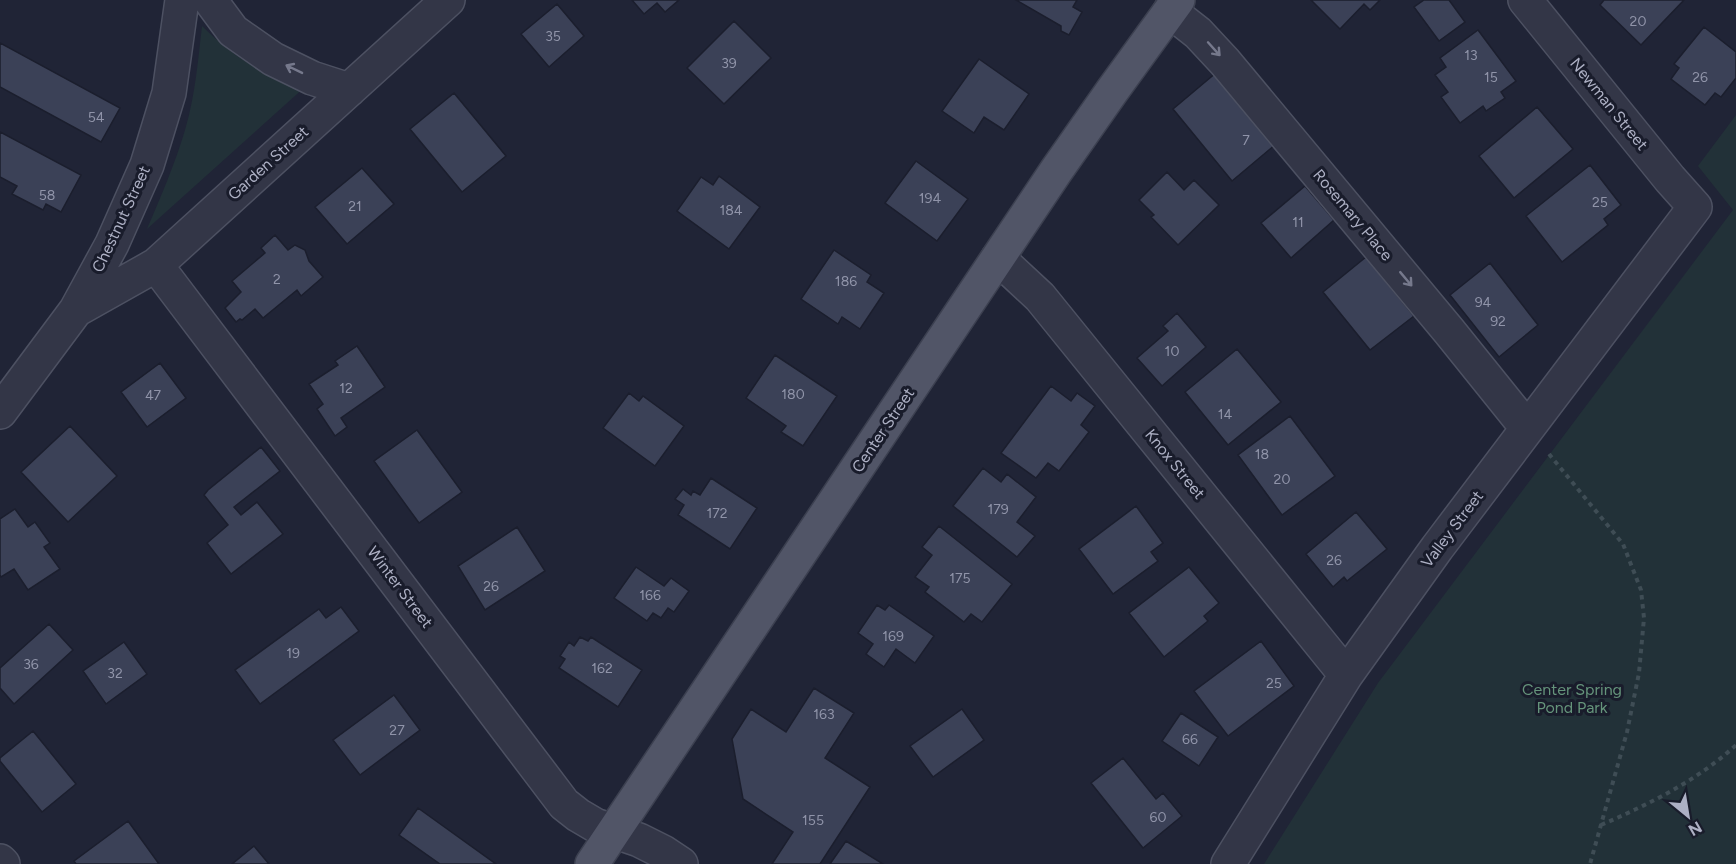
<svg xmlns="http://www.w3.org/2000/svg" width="1736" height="864" font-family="Figtree,sans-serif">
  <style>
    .green { fill: #223138 }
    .building { fill: #3b4157; stroke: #1b1e2d; stroke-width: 1.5 }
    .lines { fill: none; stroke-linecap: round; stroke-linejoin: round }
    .minor-casing { stroke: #4d5162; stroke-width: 36 }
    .primary-casing { stroke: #3c4050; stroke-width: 36 }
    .path { stroke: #3f4d55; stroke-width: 4; stroke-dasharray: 4.5 4.5; stroke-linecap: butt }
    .minor { stroke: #333647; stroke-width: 33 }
    .primary { stroke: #515567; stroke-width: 33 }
    .oneway { stroke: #76798c }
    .labels { text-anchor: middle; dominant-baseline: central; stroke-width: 6; stroke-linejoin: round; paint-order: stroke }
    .number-label { font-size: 14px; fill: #9094a9 }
    .street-label { font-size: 16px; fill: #adb0c4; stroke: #191c2b }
    .park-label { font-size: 16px; fill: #65947b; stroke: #191c2b }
  </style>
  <rect width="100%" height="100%" fill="#202436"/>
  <!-- green -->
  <path class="green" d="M202,26c35,34 56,46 104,60l-159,143c14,-33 28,-65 38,-99 10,-34 13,-69 17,-104z
    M1736,115v749h-472l114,-181 355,-473 -35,-44z"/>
  <!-- building -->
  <path class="building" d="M632,0h47l-14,12 -8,-9 -13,11z
    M1016,0h61l-4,7 9,5 -13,23 -8,-4v-5z
    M1311,0h69l-10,10 -6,-6 -24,25z
    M1424,0h25l16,22 -26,19 -25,-34z
    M1604,0h80l-43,45 -41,-40z
    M557,4l27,32 -35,31 -28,-33z
    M734,21l37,37 -47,46 -37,-36z
    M1704,27l32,25v26l-15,19 -6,-4 -10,12 -34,-26 8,-11 -5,-4z
    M1478,30l38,51 -15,11 4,6 -19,13 -3,-5 -23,17 -19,-26 7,-5 -13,-17 11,-8 -6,-9z
    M0,43l120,65 -19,34 -101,-55z
    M979,59l50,35 -25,36 -20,-13 -10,16 -32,-22z
    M1217,72l59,72 -44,37 -59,-72z
    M454,93l52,63 -44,36 -52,-63z
    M1537,107l36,42 -59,49 -35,-42z
    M0,132l81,43 -20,37 -15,-8 -3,6 -31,-16 5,-8 -17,-9z
    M916,161l52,38 -31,42 -52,-38z
    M1590,165l31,40 -17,14 4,6 -46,37 -36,-46z
    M362,168l32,36 -47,40 -32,-37z
    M1167,172l17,18 10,-10 25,25 -41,40 -27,-28 3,-2 -15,-15z
    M719,176l41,31 -31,42 -52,-38 24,-34 12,8z
    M1305,186l29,34 -43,38 -30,-35z
    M275,235l13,15 7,-5 10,5 4,11 14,16 -22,19 -4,-6 -34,28 -8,-9 -13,11 -2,-1 -4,3 -11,-14 16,-16 -9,-11 33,-28 -4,-5z
    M834,250l37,25 -4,7 17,11 -24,36 -18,-12 -4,7 -37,-25z
    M1366,257l48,59 -44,34 -47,-58z
    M1490,263l48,62 -39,32 -49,-62z
    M1177,313l29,34 -44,39 -25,-28 31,-27 -5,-5z
    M357,346l28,41 -44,31 6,9 -12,9 -18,-27 6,-5 -14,-20 29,-19 -3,-4z
    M1237,349l44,53 -53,43 -43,-53z
    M775,355l62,41 -34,50 -22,-14 5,-6 -40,-28z
    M160,363l26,35 -39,29 -26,-35z
    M1051,386l20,15 6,-8 18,13 -14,19 8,7 -30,39 -11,-8 -12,15 -35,-25z
    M629,393l10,8 4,-5 41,30 -29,40 -52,-38z
    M1290,416l45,60 -53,39 -44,-60z
    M70,426l47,50 -49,46 -47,-50z
    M417,430l45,62 -43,31 -45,-62z
    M261,447l19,24 -46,36 7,8 16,-13 26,32 -52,40 -24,-31 21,-18 -24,-30 4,-5z
    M983,468l18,14 6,-8 29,23 -19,25 18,14 -18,21 -64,-51z
    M711,478l46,30 -27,41 -52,-34 6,-10 -9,-6 8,-10 8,6 2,-4 7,4z
    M1136,506l27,37 -12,9 7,9 -45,33 -34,-45z
    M15,509l13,18 7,-5 15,21 -6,4 16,22 -32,21 -14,-21 -13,8 -1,-2v-56z
    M1356,512l31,37 -40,32 -3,-4 -11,10 -27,-33z
    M939,526l73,58 -30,38 -11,-8 -7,8 -39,-30 4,-5 -14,-10 17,-22 -10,-8z
    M517,527l28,44 -60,39 -27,-44z
    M636,567l28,19 7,-8 18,13 -15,21 -6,-4 -7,10 -8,-5 -6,8 -33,-23z
    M1189,567l30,36 -15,13 4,5 -44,36 -35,-44z
    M877,605l8,5 4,-5 45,31 -19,27 -19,-14 -12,18 -18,-13 7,-10 -15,-11z
    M341,607l18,24 -99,73 -25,-34 84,-61 7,9z
    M49,624l24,26 -59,54 -14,-16v-20z
    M580,637l8,4 3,-4 51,33 -24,37 -59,-39 6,-9 -5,-3 9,-14 5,4z
    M1261,641l33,45 -66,50 -34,-45z
    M124,642l23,32 -41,30 -23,-33z
    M814,688l40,25 -29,45 45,29 -50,77h-48l21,-32 -50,-33 -11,-60 19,-30 35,23z
    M394,695l26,35 -60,45 -27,-35z
    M962,709l22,31 -51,37 -23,-31z
    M1181,713l37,24 -19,29 -37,-25z
    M33,731l43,53 -34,28 -42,-51v-3z
    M1123,758l33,41 7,-6 19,23 -39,32 -52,-65z
    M418,808l78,56h-56l-41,-29z
    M128,821l31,43h-83l-2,-3z
    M846,841l37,23h-53z
    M254,846l15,18h-37z"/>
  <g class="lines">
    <defs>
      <path id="minor" d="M210,0l23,31 40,28 39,19 37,12
        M1170,11l28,22 27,29 224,269 78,97
        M998,258l42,39 306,378
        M156,265l408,539 14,11 17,10 44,15 24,12 18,12
        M76,310l80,-45 292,-265
        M0,412l76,-102 36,-66 35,-79 22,-72 13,-93
        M0,861l3,3
        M1228,864l118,-189 91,-127 258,-341 -25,-28 -145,-179"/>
      <path id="primary" d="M592,864l464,-693 56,-80 66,-91"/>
    </defs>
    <!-- minor casing -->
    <use href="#minor" class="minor-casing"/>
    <!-- primary casing -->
    <use href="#primary" class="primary-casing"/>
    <!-- path -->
    <path class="path" d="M1549,454l74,90 18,46 3,28 -5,55 -12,59 -37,132
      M1601,825c48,-21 96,-44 135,-80"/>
    <!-- minor -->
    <use href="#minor" class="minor"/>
    <!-- primary -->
    <use href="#primary" class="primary"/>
  </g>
  <!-- one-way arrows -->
  <defs><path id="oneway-shaft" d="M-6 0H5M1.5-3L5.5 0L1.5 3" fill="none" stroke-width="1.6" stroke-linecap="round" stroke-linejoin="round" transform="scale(1.5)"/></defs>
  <g class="oneway">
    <use href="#oneway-shaft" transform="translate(1214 49) rotate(48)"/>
    <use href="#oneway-shaft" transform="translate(294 69) rotate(-154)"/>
    <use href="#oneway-shaft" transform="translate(1406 279) rotate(50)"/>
  </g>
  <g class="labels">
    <!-- number labels -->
    <g class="number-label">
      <text x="1638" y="21">20</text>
      <text x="553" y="36">35</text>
      <text x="1471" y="55">13</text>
      <text x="729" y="63">39</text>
      <text x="1491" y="77">15</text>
      <text x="1700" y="77">26</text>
      <text x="96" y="117">54</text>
      <text x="1246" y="140">7</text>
      <text x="47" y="195">58</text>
      <text x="930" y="198">194</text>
      <text x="1600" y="202">25</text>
      <text x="355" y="206">21</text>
      <text x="731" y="210">184</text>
      <text x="1298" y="222">11</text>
      <text x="277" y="279">2</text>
      <text x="846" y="281">186</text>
      <text x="1483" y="302">94</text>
      <text x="1498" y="321">92</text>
      <text x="1172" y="351">10</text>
      <text x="346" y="388">12</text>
      <text x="793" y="394">180</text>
      <text x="153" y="395">47</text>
      <text x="1225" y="414">14</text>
      <text x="1262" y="454">18</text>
      <text x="1282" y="479">20</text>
      <text x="998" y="509">179</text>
      <text x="717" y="513">172</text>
      <text x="1334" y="560">26</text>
      <text x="960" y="578">175</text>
      <text x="491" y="586">26</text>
      <text x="650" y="595">166</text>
      <text x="893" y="636">169</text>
      <text x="293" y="653">19</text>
      <text x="31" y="664">36</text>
      <text x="602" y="668">162</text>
      <text x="115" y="673">32</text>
      <text x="1274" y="683">25</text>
      <text x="824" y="714">163</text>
      <text x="397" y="730">27</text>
      <text x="1190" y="739">66</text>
      <text x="1158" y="817">60</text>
      <text x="813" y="820">155</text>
    </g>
    <!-- street labels -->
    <g class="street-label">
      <text transform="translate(1609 104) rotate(51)">Newman Street</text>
      <text transform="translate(268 163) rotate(-42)">Garden Street</text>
      <text transform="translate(1353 215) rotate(50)">Rosemary Place</text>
      <text transform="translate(121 219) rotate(-65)">Chestnut Street</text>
      <text transform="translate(883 430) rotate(-56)">Center Street</text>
      <text transform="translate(1175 464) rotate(51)">Knox Street</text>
      <text transform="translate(1452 529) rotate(-53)">Valley Street</text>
      <text transform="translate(400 587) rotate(53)">Winter Street</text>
    </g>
    <!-- park labels -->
    <g class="park-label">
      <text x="1572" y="689">Center Spring<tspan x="1572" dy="18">Pond Park</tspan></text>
    </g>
  </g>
  <!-- north arrow -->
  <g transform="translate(1688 816) rotate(150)" stroke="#191c2b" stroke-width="4.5" paint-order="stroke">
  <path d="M0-4.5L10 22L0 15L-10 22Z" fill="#adb0c4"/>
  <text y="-9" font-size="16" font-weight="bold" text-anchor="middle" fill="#adb0c4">N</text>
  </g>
</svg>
